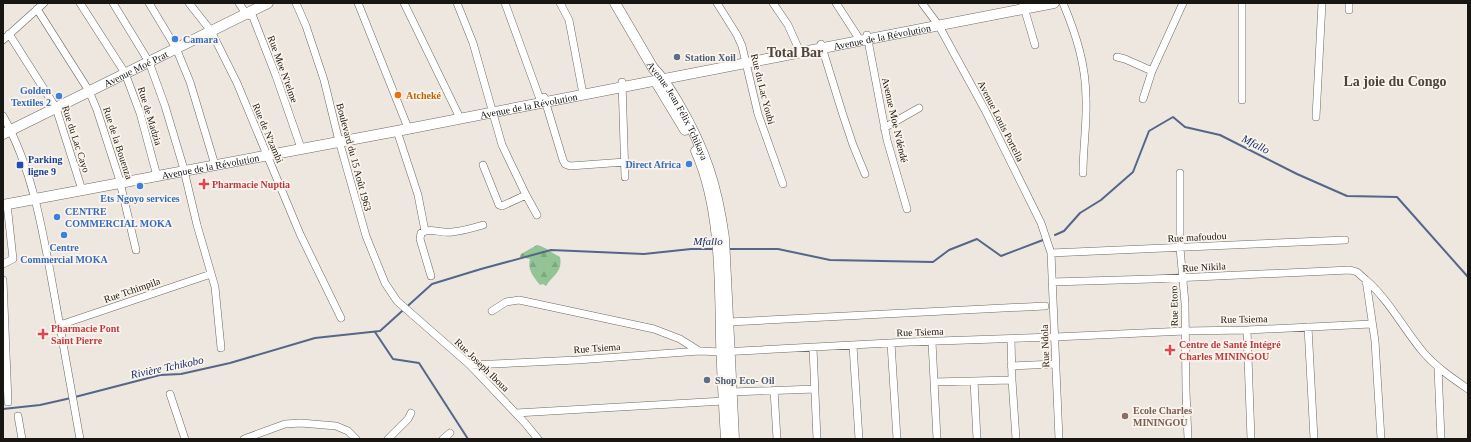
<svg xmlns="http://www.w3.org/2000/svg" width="1471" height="442" font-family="Georgia,serif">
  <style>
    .forest { fill: url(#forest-firs) }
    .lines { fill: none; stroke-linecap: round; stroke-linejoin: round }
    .stream { stroke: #556689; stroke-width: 2 }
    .street-casing { stroke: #6e6962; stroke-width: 8 }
    .secondary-casing { stroke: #6e6962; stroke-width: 11 }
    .street { stroke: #fff; stroke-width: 7 }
    .secondary { stroke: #fff; stroke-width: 10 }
    .shop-dot { fill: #3f7fe0; stroke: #faf4ec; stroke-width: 1.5 }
    .service-dot { fill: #5c6f8a; stroke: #faf4ec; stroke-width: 1.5 }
    .food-dot { fill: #e8710a; stroke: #faf4ec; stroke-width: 1.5 }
    .transit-dot { fill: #1a4fb4; stroke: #faf4ec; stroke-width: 1.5 }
    .health-dot { fill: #e0444e; stroke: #faf4ec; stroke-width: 1.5 }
    .education-dot { fill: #8d6e63; stroke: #faf4ec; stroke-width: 1.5 }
    .labels { text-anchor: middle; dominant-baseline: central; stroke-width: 3.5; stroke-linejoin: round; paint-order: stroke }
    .street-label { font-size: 10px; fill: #181613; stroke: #faf4ec }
    .shop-label { font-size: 10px; font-weight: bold; fill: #366cbe; stroke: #faf4ec; text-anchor: start }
    .service-label { font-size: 10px; font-weight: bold; fill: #4e5e75; stroke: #faf4ec; text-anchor: start }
    .food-label { font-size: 10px; font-weight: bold; fill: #c56008; stroke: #faf4ec; text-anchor: start }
    .transit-label { font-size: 10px; font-weight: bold; fill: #164399; stroke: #faf4ec; text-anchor: start }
    .health-label { font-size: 10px; font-weight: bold; fill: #be3a42; stroke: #faf4ec; text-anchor: start }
    .education-label { font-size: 10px; font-weight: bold; fill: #785e54; stroke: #faf4ec; text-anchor: start }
    .water-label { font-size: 11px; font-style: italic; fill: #152e6c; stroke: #faf4ec }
    .district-label { font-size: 14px; font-weight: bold; fill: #4a453e; stroke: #faf4ec }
  </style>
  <defs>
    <pattern id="forest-firs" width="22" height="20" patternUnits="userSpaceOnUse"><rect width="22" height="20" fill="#92c496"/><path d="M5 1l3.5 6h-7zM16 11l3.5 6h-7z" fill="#7da880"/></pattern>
  </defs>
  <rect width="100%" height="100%" fill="#ede7df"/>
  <!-- forest -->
  <path class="forest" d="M537,245c9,2 15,8 23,12 3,15 -7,18 -14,29l-3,-2 -3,1c-6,-8 -13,-15 -10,-26l-10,-2 1,-3z"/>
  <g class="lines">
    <!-- stream -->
    <path class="stream" d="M1055,235l9,-4 16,-18 21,-13 32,-28 16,-41 24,-14 12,10 35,8 77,39 50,22 50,1 71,80
      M727,249h51l52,11 103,2 16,-12 28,-11 24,17 42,-16
      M375,332l18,27 26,4 49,76
      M75,397l85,-22 21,-1 49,-11 85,-25 65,-7 52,-47 49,-15 70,-19 93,4 47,-5h24
      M3,409l37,-4 31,-7"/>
    <defs>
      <path id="street" d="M80,3l45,70 15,40 17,63
        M113,3l36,59 16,44 18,60 14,59 18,62 6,61
        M149,3l27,45 14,34 25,83
        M189,3l22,28 26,52 63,151 41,84
        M239,3l7,11 7,3 23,59 25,72
        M296,3l10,23 18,54 14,57 28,99 19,47 12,18 73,64 55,58 13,16
        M358,3l50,125
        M404,3l56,115
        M457,3l16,40 29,102 24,50 11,20
        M505,3l36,99
        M560,3l9,17 14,74
        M717,3l20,32 5,11 16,68 25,70
        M773,3l15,22 12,27
        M836,3l22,34 1,4
        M922,3l17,23 46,84 56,113 10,30 8,186
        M1063,3c13,31 23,62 23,96 1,25 -3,49 -3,74
        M1349,3v7
        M1023,4l12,41
        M37,9l52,82 8,19 22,68 17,72
        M9,34l47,74 26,82
        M867,35l20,105 20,69
        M3,40l41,-37
        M821,44l21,68 11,33 12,29
        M1117,57l8,2 27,12
        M622,82l3,95
        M544,97l19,63 2,4 5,2 55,-4
        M1143,99l9,-28 31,-68
        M1242,100v-97
        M3,116c30,54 40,116 51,177 9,49 17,97 26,146
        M1316,117l6,-114
        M884,128l35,-20
        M397,131l21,64 7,36
        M483,165l16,40 3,1 24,-11
        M1180,173v75l5,55 1,88 2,48
        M1051,253l294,-13
        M3,264l10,-5 -6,-55
        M431,276l-11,-37 1,-6c11,-6 20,1 31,-1 10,-1 21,-4 31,-7
        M3,280l5,122
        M1366,280c23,20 37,48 57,72 13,15 29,26 45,37
        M1052,282l100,-3 198,-9 7,2 9,8 9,61 6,98
        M492,311l14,-9 13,-2 135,29 26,10 19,12
        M729,322l316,-16
        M60,325l151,-51
        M1308,327l6,112
        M1247,330l4,109
        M1011,339l1,41 4,59
        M932,342l5,97
        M891,343l6,96
        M853,346l6,93
        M813,348l4,91
        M470,365l107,-5 123,-9 21,1 188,-10 146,-5 130,-6 62,-1 124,-6
        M1011,366l44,-2
        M1438,368l3,71
        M974,381l3,58
        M934,382l78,-2
        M774,390l3,49
        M732,392l83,-3
        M170,394l15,45
        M516,413l208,-12
        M18,416l4,23
        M244,439l41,-15 16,-1 35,3 12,5 8,8
        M388,439l20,-20 3,-6
        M443,439l7,-6"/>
      <g id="secondary">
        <path id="s1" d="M615,3l38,65c10,10 18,23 25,35 27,46 39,83 46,135l10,201"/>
        <path d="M656,82l29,48"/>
        <path id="s2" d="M3,134l265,-131"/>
        <path d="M696,151c25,55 24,129 25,188 1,33 3,67 5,100"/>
        <path id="s3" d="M3,205l394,-74 657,-128"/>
      </g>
    </defs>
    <!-- street casing -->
    <use href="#street" class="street-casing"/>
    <!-- secondary casing -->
    <use href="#secondary" class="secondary-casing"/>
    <!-- street -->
    <use href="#street" class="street"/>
    <!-- secondary -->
    <use href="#secondary" class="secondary"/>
  </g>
  <!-- markers -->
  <g class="shop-dot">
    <circle cx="175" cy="39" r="4"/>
    <circle cx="59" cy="96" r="4"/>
    <circle cx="689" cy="164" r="4"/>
    <circle cx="140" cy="186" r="4"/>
    <circle cx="57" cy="217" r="4"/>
    <circle cx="64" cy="235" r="4"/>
  </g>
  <g class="service-dot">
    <circle cx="677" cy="57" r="4"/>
    <circle cx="707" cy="380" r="4"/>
  </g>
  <circle class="food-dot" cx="398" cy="95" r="4"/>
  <rect class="transit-dot" x="16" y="161" width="8" height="8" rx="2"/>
  <g class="health-dot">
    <path d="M202 178h4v4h4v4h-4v4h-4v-4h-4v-4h4z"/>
    <path d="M41 328h4v4h4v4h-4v4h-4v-4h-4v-4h4z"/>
    <path d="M1168 344h4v4h4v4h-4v4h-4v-4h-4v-4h4z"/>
  </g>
  <circle class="education-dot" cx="1125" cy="416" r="4"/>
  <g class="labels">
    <!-- street labels -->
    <g class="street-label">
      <text stroke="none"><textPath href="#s3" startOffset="895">Avenue de la Révolution</textPath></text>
      <text stroke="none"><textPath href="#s2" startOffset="148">Avenue Moé Prat</textPath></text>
      <text transform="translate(283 69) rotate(70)">Rue Moe N'telme</text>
      <text transform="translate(763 89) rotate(76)">Rue du Lac Youbi</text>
      <text stroke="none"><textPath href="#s3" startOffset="535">Avenue de la Révolution</textPath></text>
      <text transform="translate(150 116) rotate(73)">Rue de Madzia</text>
      <text transform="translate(895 120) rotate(77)">Avenue Moe N'déndé</text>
      <text transform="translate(1001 121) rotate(63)">Avenue Louis Portella</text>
      <text stroke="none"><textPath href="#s1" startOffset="125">Avenue Jean Félix Tchikaya</textPath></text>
      <text transform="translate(268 133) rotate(67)">Rue de N'zambi</text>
      <text transform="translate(76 139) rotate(72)">Rue du Lac Cayo</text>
      <text transform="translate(118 143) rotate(72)">Rue de la Bouenza</text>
      <text transform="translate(354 157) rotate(75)">Boulevard du 15 Août 1963</text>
      <text stroke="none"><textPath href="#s3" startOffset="211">Avenue de la Révolution</textPath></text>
      <text transform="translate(1197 237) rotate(-3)">Rue mafoudou</text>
      <text transform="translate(1204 267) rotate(-3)">Rue Nikila</text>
      <text transform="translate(132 290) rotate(-19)">Rue Tchimpila</text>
      <text transform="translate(1174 306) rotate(-91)">Rue Etoro</text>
      <text transform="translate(1244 319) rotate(-1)">Rue Tsiema</text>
      <text transform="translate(920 332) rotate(-2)">Rue Tsiema</text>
      <text transform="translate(1045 346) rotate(-92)">Rue Ndola</text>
      <text transform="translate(597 348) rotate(-4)">Rue Tsiema</text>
      <text transform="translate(482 365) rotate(44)">Rue Joseph Iboua</text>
    </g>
    <!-- shop labels -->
    <g class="shop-label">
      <text x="183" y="39">Camara</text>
      <text x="51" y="90" text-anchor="end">Golden<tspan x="51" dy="12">Textiles 2</tspan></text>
      <text x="681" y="164" text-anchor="end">Direct Africa</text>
      <text x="140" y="198" text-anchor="middle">Ets Ngoyo services</text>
      <text x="65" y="211">CENTRE<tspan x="65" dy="12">COMMERCIAL MOKA</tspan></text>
      <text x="64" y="247" text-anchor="middle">Centre<tspan x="64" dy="12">Commercial MOKA</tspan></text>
    </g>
    <!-- service labels -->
    <g class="service-label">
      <text x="685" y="57">Station Xoil</text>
      <text x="715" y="380">Shop Eco- Oil</text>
    </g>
    <!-- food labels -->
    <g class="food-label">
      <text x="406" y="95">Atcheké</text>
    </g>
    <!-- transit labels -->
    <g class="transit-label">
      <text x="28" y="159">Parking<tspan x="28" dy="12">ligne 9</tspan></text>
    </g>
    <!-- health labels -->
    <g class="health-label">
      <text x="212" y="184">Pharmacie Nuptia</text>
      <text x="51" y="328">Pharmacie Pont<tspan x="51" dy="12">Saint Pierre</tspan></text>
      <text x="1179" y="344">Centre de Santé Intégré<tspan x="1179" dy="12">Charles MININGOU</tspan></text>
    </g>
    <!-- education labels -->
    <g class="education-label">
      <text x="1133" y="410">Ecole Charles<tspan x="1133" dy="12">MININGOU</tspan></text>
    </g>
    <!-- water labels -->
    <g class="water-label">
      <text transform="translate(1256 144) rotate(27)">Mfallo</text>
      <text x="708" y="241">Mfallo</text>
      <text transform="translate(167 367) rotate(-12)">Rivière Tchikobo</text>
    </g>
    <!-- district labels -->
    <g class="district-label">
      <text x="795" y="52">Total Bar</text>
      <text x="1395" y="81">La joie du Congo</text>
    </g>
  </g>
  <!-- border -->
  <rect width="1471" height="442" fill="none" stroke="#181613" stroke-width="8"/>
</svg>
